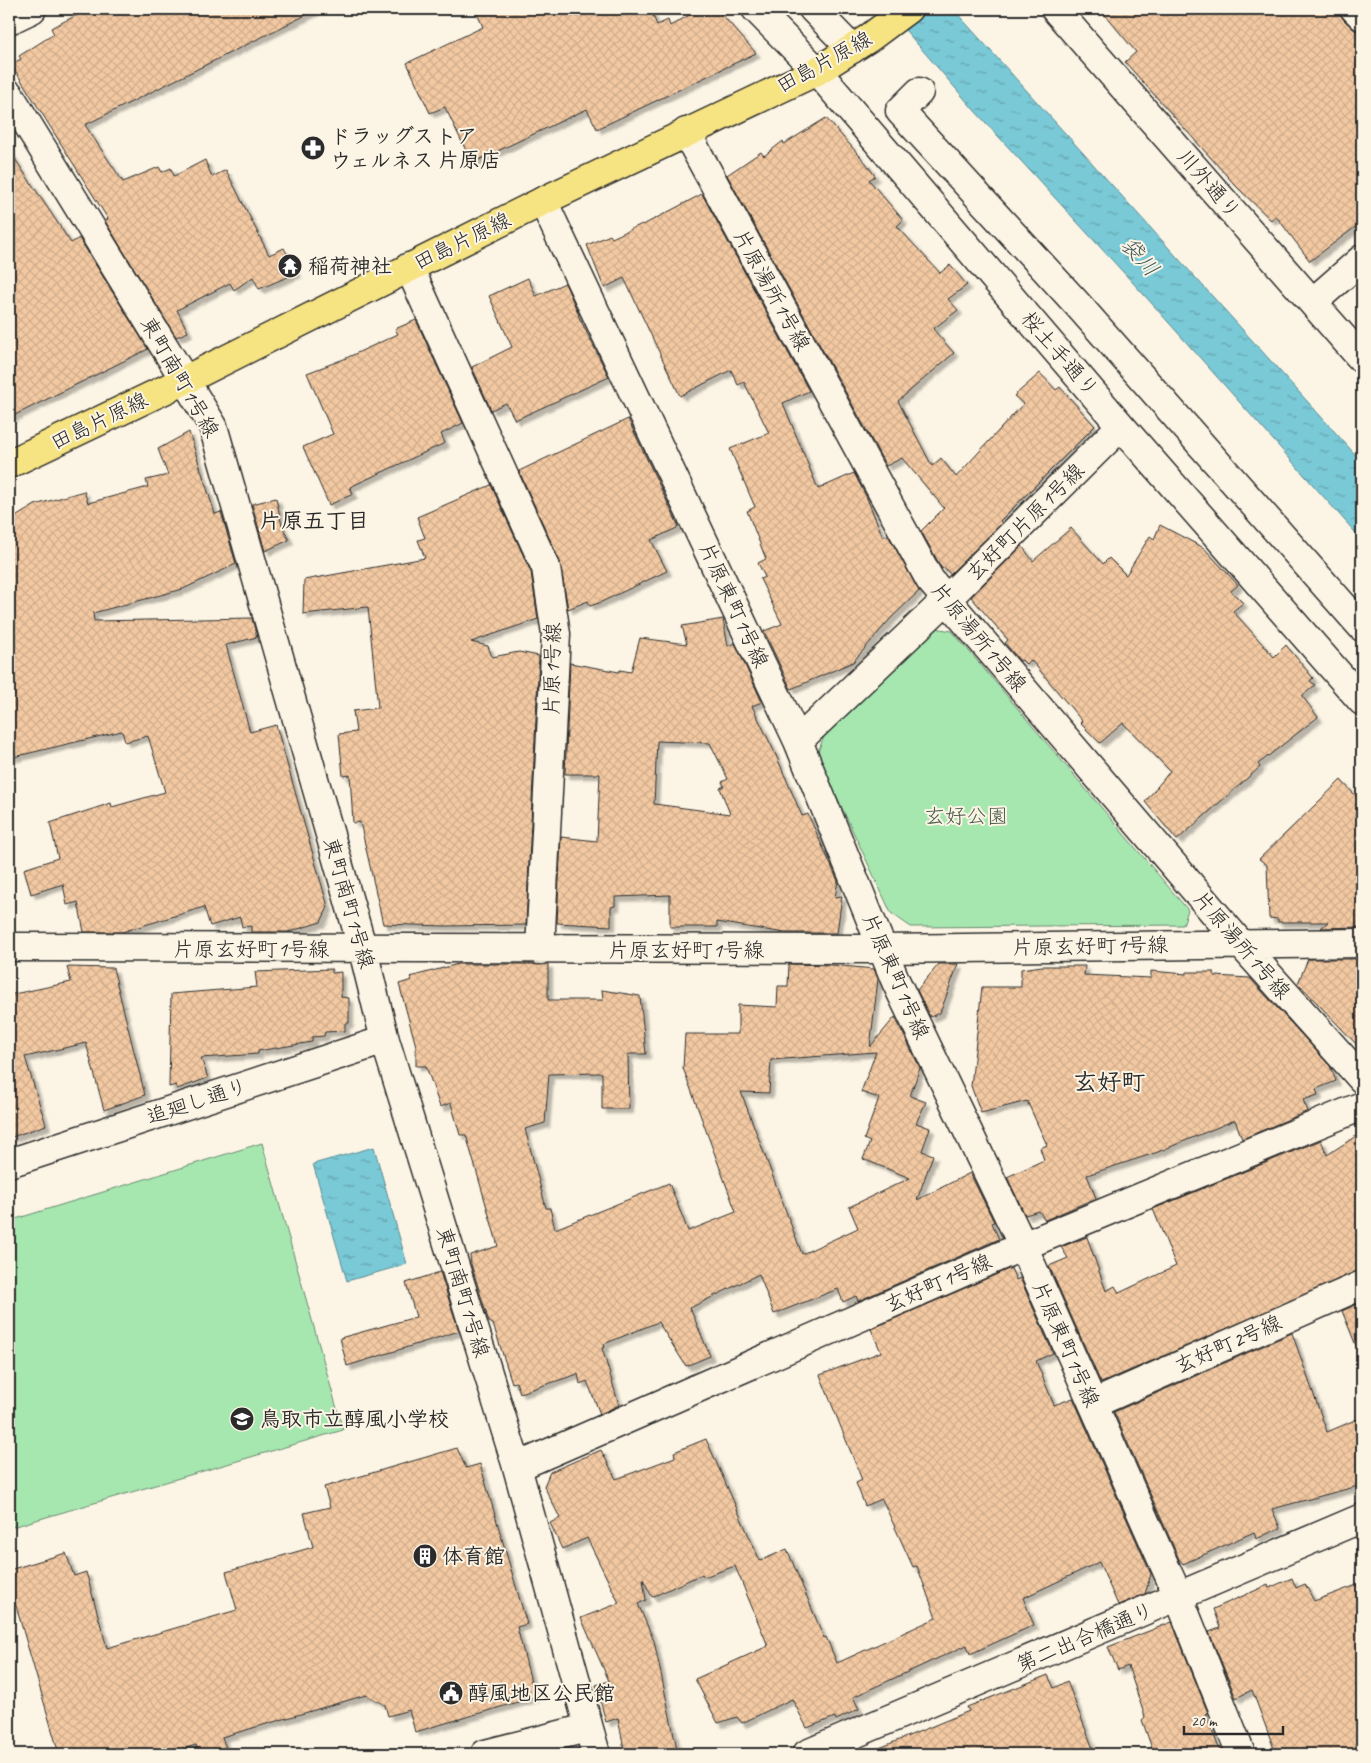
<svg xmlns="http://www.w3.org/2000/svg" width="1371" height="1763" font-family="Caveat,'Klee One',sans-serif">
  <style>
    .green { fill: #a6e7b0; stroke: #68896e }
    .water { fill: url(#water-ripples); stroke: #5a8a92 }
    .building { fill: url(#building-cross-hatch); stroke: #2b2b2b; fill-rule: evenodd; filter: url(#shadow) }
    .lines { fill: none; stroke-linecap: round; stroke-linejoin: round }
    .minor-casing { stroke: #2b2b2b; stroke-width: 31 }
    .major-casing { stroke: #2b2b2b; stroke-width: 31 }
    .minor { stroke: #fcf5e5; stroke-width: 28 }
    .major { stroke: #f6e381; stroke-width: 28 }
    .labels { text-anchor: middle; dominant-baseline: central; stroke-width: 4; stroke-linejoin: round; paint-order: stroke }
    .street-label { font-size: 21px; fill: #2b2b2b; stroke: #fcf5e5 }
    .poi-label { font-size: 21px; font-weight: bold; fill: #2b2b2b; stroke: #fcf5e5; text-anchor: start }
    .park-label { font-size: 21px; fill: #4a5a4c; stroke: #fcf5e5 }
    .water-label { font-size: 22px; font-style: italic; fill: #435a5e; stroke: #fcf5e5 }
    .neighbourhood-label { font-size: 22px; font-weight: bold; fill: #2b2b2b; stroke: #fcf5e5 }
    .quarter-label { font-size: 24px; font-weight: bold; fill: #2b2b2b; stroke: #fcf5e5 }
  </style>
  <defs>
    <pattern id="water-ripples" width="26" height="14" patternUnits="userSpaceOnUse" patternTransform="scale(1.25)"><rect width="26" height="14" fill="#7ac9d6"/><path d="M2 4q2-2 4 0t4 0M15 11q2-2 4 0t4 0" fill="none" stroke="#64a3ae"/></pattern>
    <pattern id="building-cross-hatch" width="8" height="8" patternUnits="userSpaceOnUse" patternTransform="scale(1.25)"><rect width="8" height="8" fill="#f3c9a2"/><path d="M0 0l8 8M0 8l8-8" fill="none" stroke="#d0ad8c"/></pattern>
    <filter id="shadow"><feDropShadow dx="4.5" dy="4.5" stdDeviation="1" flood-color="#0004"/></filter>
  </defs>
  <rect width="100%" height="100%" fill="#fcf5e5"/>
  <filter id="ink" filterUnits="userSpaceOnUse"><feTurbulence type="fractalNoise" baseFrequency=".02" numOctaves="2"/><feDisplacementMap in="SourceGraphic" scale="10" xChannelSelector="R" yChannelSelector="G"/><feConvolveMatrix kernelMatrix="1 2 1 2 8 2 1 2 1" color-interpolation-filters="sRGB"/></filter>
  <g filter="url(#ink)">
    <!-- green -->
    <path class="green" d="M935,628l17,3 236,279 -5,15 -272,2 -20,-14 -74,-159 8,-20z
      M262,1143l81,287 -334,98v-307z"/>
    <!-- water -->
    <path class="water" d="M887,9h66l409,453v78l-217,-244 -170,-185z
      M374,1147l33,117 -60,17 -34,-117z"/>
    <!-- building -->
    <path class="building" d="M89,9h229l-233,116 38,57 36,-15 3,5 9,-4 3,8 31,-16 7,17 14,-7 43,85 15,-7 13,25 -38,16 -6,-12 -19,13 -4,-7 -53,27 11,22 -12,5 -71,-116 3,-2 -97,-155 10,-5 -2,-3 35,-22 -3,-6z
      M475,9h175l7,16 11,-5 2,6 30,-17h17l39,44 -159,76 -10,-20 -115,54 -27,-56 -15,6 -23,-50 76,-36z
      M1100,9h237l7,11 18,17v185l-52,39 -34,-45 -5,4 -35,-34 -111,-124 11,-10z
      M826,118l40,45 9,13 -6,4 34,40 -6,6 43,47 10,-8 17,20 -19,14 10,11 -25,19 21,24 -56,48 34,65 9,-8 15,19 67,-73 -9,-8 26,-23 16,17 4,-3 35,39 -95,95 2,2 -52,51 -6,-7 -2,2 -21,-38 23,-23 -42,-50 -16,8 -159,-291 34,-23 3,4 19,-15 1,3z
      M9,150l62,93 8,-5 69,111 -139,69z
      M702,194l107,197 -26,12 35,86 36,-16 12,23 17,41 5,-2 31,56 -28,27 -38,44 -62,27 -27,-58 18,-7 -22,-45 5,-2 -7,-14 8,-4 -19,-48 8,-4 -25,-58 39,-16 -25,-51 -6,3 -7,-15 -51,26 -56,-118 -20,10 -17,-43 23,-10 2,3 30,-14 1,1z
      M528,278l8,18 29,-13 14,32h-1l31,62 -94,43 -9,-17 -15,7 -19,-43 40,-20 -23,-51z
      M416,320l47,103 -22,11 4,9 -95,44 3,7 -24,11 -26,-58 30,-13 -26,-61 37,-14 54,-25 -3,-5z
      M628,419l51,108 -28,13 16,31 -68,32 -9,3 -2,-5 -20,8 -8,-47 -41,-91z
      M189,432l26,82 6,-2 15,52 -53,25 -90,24 1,8 158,-3 5,19 -31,8 24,87 26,-7 52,182 -7,15 -33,10h-37v-6l-9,1 -2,-10 -30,9 -6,-19 -82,25h-38l-6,-30 -11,3 -4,-21 -32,10 -7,-25 34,-11 -8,-35 61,-20 1,4 53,-15 -17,-56 -23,6 -3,-11 -113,27v-237l26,-16 49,-14 4,12 60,-16 -2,-7 22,-5 -10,-26z
      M491,485l40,87 7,47 -67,23 17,4 4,11 27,-5 20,4 -13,269 -81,1 -62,-2 -23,-102 -7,1 -3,-48 -7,1 -4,-42 17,-2 -3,-21 25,-3 -10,-101 -65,7 1,-34 121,-22 -7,-18 7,-2 -8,-21z
      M276,498l6,28 7,14 -24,11 -13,-47z
      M1160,525l44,23 34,37 -7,6 12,12 -10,8 41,46 12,-12 27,33 -3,3 5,4 -13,11 16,21 -60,47 2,3 -83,73 -32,-38 25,-31 -47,-48 -23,20 -20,-20 2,-2 -51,-61 -5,4 -4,-4 -2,1 -15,-18 3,-3 -37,-43 51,-51 11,15 38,-33 32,36 6,-6 17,17 24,-39 4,3z
      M723,619l5,27 7,-3 27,59 -10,4 23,47 27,63 6,-2 30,67 -3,16 7,-1 -5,37h-52l-68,-11v5h-47v-32l-55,2v9l-4,1v19l-54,-3 4,-86 36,4 3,-67h-35l5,-111 49,9 1,-2 11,2 9,-34 47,6 -5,-18zM657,741l53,2 18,36 -6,3 2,4 -4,2 10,26 -76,-10z
      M1341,780l13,14 8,-1v134l-41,1 7,-6h-50v-3l-9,-1 -2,-53 -8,-6z
      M1308,959h54v91l-64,-67z
      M458,964h90v36h55l-1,-10 38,6 6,58h-18l1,55h-27v-36l-53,1 -4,49 -20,6 21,79h4l5,21 114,-46 19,48 48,-19 -53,-144 2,-34h53v-29l39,2 1,-21h10l1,-22 44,1 41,4 4,10 -8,68 25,-30 25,51 -10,28 16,6 -10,21 14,5 -8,23 11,4 -16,45 53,-27 24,49 -2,1 7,16 -141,62 -2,-5 -13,6 -5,-13 -64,25 -15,-40 -69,34 20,48 -24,10 -28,-44 -54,22 1,3 -3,1 17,57 -19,9 -13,-33 -7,3 -2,-10 -58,19 -4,-11 -4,1 -19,-59 -4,-2 -18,-58 -1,-9 28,-9 -32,-111h-6l-9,-32 -11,4 -14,-41h-10v-20l-17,-62 13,-4 -2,-3zM876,1052l-15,40 18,6 -15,41 6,3 -7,17 47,19 -61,29 9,21 -56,26 -61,-162 28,1 2,-33z
      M939,964h19l-18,49 -10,4 -13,-27z
      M1042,966h43l-1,9 67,3v-7l35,3v-2h28l1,4 35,2 80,88 6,15 -20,8 2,6 -15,5 5,11 -66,28 -7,-19 -77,32 -71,23 9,23 -51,22 -6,-9 -14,4 -18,-38 37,-17 -4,-12 7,-3 -20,-44 -46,12 -10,-27 11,-99h39v-18z
      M67,967l46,1 32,127 -41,15 -18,-67 -61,14 21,68 -37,13v-143l62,-13z
      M332,969v4l9,-1v25l8,1v25h-4v8l-20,1 -1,4 -12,1v5l-54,9v3l-57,4 7,20 -31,11 -1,-4 -7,2 2,-93 86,-7 -2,-15z
      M1362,1132v138l-261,113 -52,-117 19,-8 -7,-11 26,-10 19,54 9,-5 4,7 57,-27 -23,-57 168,-69 6,15z
      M1011,1268l5,12 4,-2 33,75 -17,8 18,44 19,-7 78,176 -6,20 -27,11 -19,-43 -76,36 11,27 -64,29 -3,-9 -114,52 6,12 -23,11 -1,-3 -28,11 -15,-29 -50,24 -5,-6 -19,6 -23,-44 73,-33 -33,-80 -31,11 -2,-3 -50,23 -9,-18 3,21 -8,4 16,37 24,113h-53l-7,-36 -12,4 -10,-37 13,-4 -28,-63 38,-15 -32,-65 -25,11 -12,-26 10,-5 -16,-32 6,-14 51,-22 15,29 59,-22 -1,-5 32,-13 54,122 27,-12 37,89 2,-1 11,26 99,-45 -19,-52 -4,1 -31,-68 -17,7 -9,-23 6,-3 -42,-105 61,-23 -10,-23z
      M440,1272l19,59 -112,35 -7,-28 76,-21 -10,-34z
      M1362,1302v56h-1l-19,-47z
      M1292,1333l35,99 35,-15v68l-90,24 8,19 -24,11 -2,-7 -71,32 -4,-5 -65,-147z
      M457,1448l9,20 14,-4 47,160 -10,3 18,70 -120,35 -6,-22 -21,6 -3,-11 -19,-10 -144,42 6,17h-29l-3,-9 -32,9h-105l-50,-172v-12l57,-17 8,23 12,-4 21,76 130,-38 -11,-38 87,-25 -9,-34 26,-6 -6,-20z
      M1292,1578l4,10 9,-4 9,17 48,-18v171h-86l-24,-64 -16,8 -27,-66 11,-4 -7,-19 55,-24 1,3z
      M1172,1622l36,91 -2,1 15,40h-67l-12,-34 3,-3 -17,-51 -10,4 -10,-23z
      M1048,1675l6,13 13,-7 28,73h-230l104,-43 -2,-4z"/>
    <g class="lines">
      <defs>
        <path id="minor" d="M756,9l61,62 304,355 241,275
          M813,9l39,40
          M1055,9l307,350
          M1355,9l7,7
          M9,20l23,-11
          M919,92l-19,19 178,194 284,322
          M9,94l204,332 150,524 22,90 132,427 79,287
          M686,132l244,448 310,363 122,136
          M543,201l255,540 98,241 127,264 156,352 62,156
          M409,267l137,301 10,66 -16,316
          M1313,302l49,-43
          M798,741l148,-141 175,-174
          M9,947l874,2 479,-6
          M9,1163l376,-123
          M1093,1404l269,-119
          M517,1467l506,-221 339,-140
          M485,1754l102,-26
          M807,1754l555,-236"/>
        <path id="major" d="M9,464l176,-84 358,-179 274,-130 52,-33 39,-29"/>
      </defs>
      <!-- minor casing -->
      <use href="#minor" class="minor-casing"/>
      <!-- major casing -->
      <use href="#major" class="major-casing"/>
      <!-- minor -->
      <use href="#minor" class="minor"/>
      <!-- major -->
      <use href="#major" class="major"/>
    </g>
  </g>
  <!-- icons -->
  <defs>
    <symbol id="pharmacy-disc" viewBox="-11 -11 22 22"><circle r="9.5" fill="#2b2b2b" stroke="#fcf5e5"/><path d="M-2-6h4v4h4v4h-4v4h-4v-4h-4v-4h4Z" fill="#fff"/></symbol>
    <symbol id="temple-disc" viewBox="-11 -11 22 22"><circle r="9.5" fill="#2b2b2b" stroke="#fcf5e5"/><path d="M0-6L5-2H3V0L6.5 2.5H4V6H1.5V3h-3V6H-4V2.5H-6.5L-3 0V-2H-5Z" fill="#fff"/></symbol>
    <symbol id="school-disc" viewBox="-11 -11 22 22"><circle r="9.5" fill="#2b2b2b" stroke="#fcf5e5"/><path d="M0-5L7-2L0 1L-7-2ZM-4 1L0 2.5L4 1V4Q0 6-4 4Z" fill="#fff"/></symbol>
    <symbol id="building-disc" viewBox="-11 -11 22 22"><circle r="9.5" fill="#2b2b2b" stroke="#fcf5e5"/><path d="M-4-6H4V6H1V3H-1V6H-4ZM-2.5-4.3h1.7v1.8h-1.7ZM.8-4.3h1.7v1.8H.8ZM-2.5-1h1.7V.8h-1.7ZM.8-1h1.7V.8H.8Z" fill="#fff"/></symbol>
    <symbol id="civic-disc" viewBox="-11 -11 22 22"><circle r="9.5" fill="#2b2b2b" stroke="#fcf5e5"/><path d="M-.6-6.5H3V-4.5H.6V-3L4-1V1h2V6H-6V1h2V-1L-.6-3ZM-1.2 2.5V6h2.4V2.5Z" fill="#fff"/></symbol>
  </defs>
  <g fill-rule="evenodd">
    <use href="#pharmacy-disc" x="299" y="134" width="28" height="28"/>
    <use href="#temple-disc" x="276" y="252" width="28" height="28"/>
    <use href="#school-disc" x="228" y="1405" width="28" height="28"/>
    <use href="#building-disc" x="411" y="1542" width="28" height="28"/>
    <use href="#civic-disc" x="437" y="1679" width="28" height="28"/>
  </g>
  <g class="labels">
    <!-- street labels -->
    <g class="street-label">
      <text transform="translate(824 62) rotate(-29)">田島片原線</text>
      <text transform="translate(1209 184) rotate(49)">川外通り</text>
      <text transform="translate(462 241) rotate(-26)">田島片原線</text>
      <text transform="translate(772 290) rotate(61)">片原湯所1号線</text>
      <text transform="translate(1060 354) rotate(49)">桜土手通り</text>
      <text transform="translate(180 377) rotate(60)">東町南町1号線</text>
      <text transform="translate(99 421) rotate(-26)">田島片原線</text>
      <text transform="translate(1025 522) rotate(-45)">玄好町片原1号線</text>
      <text transform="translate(734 605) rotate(65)">片原東町1号線</text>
      <text transform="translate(979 637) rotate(50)">片原湯所1号線</text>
      <text transform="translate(552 669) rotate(-89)">片原1号線</text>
      <text transform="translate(349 903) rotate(74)">東町南町1号線</text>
      <text transform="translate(1242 945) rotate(49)">片原湯所1号線</text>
      <text transform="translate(1090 946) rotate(-1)">片原玄好町1号線</text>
      <text x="251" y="949">片原玄好町1号線</text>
      <text x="686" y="950">片原玄好町1号線</text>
      <text transform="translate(896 976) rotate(66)">片原東町1号線</text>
      <text transform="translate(197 1101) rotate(-18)">追廻し通り</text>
      <text transform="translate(938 1283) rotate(-24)">玄好町1号線</text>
      <text transform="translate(463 1292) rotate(73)">東町南町1号線</text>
      <text transform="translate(1066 1344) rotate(66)">片原東町1号線</text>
      <text transform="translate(1228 1344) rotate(-24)">玄好町2号線</text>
      <text transform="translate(1085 1637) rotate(-23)">第二出合橋通り</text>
    </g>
    <!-- poi labels -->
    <g class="poi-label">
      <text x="330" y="136">ドラッグストア<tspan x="330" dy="24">ウェルネス 片原店</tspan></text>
      <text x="308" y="266">稲荷神社</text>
      <text x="260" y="1419">鳥取市立醇風小学校</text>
      <text x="442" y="1556">体育館</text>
      <text x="468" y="1693">醇風地区公民館</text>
    </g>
    <!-- park labels -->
    <g class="park-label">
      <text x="966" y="816">玄好公園</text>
    </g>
    <!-- water labels -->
    <g class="water-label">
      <text transform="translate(1140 257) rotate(48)">袋川</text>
    </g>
    <!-- neighbourhood labels -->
    <g class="neighbourhood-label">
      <text x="314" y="521">片原五丁目</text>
    </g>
    <!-- quarter labels -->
    <g class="quarter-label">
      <text x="1109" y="1082">玄好町</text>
    </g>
  </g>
  <!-- margin -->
  <rect width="1371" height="1763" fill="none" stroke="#fcf5e5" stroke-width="30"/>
  <rect x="15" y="15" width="1341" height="1733" fill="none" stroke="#2b2b2b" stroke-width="2" filter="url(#ink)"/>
  <!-- scale -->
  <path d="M1184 1726v8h99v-8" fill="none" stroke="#2b2b2b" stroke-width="2.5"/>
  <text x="1191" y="1726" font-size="15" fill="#2b2b2b" stroke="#fcf5e5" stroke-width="4" paint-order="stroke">20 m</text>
</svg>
